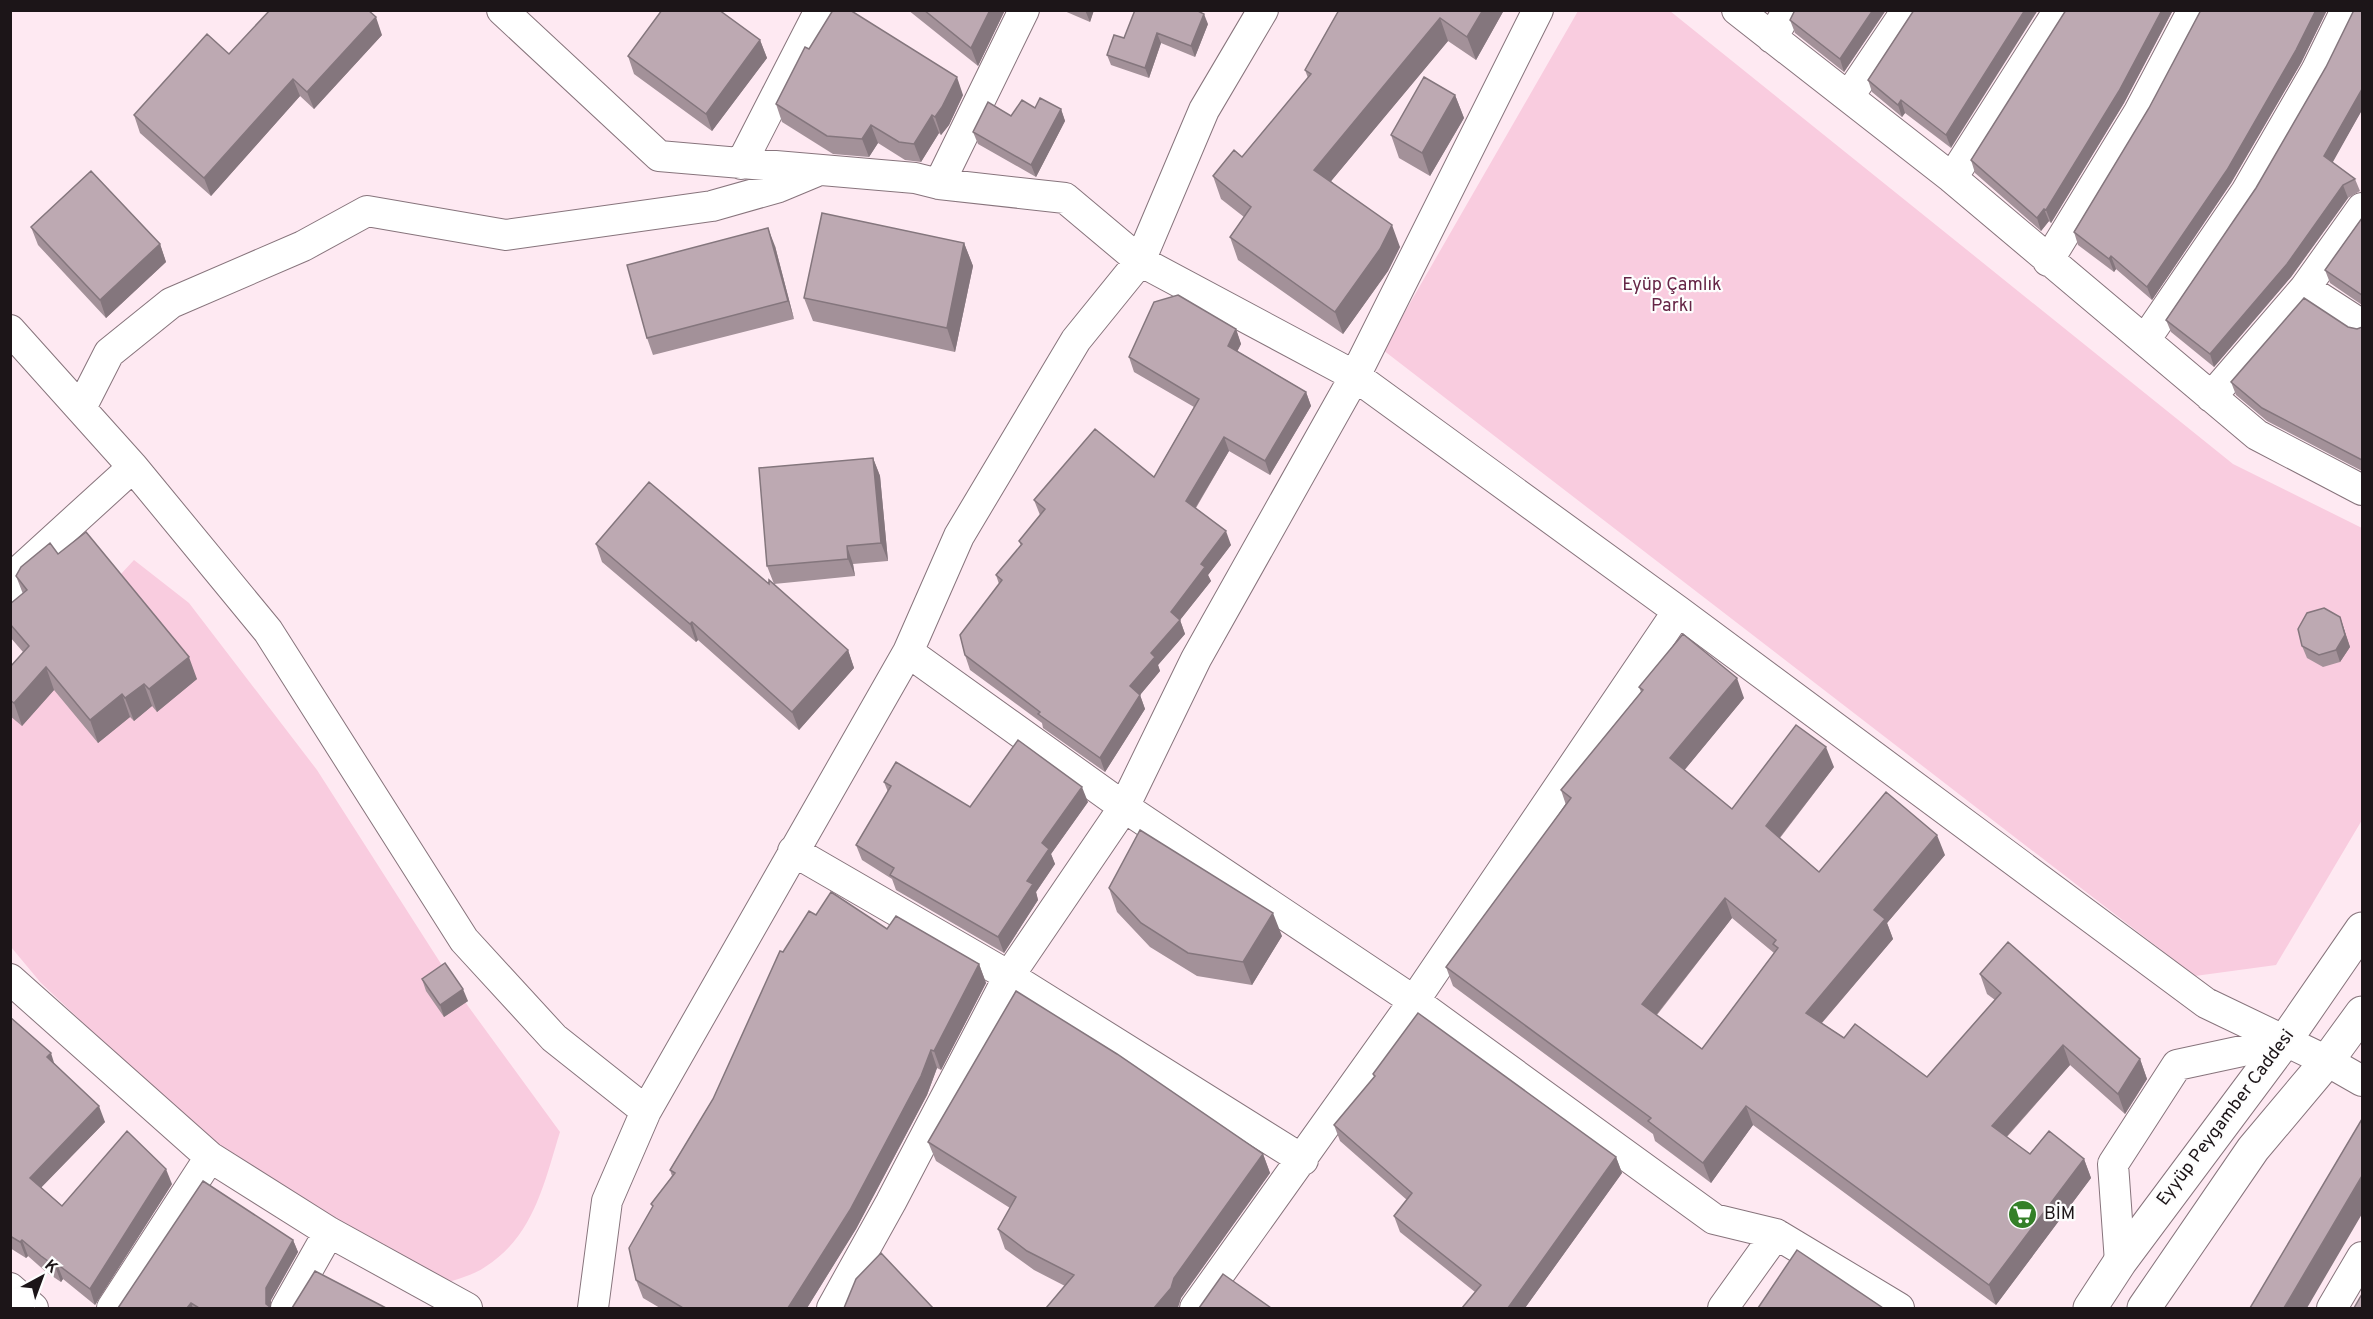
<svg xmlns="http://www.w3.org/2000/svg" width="2373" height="1319" font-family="Overpass,sans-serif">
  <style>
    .green { fill: #f9ccdf }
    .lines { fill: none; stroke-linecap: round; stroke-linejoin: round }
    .minor-casing { stroke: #87747c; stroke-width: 32 }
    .major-casing { stroke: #87747c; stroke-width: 35 }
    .minor { stroke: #fff; stroke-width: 30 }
    .major { stroke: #fff; stroke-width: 33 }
    .wall { fill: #a39199; fill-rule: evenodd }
    .shaded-wall { fill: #84767d }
    .building { fill: #bda9b2; stroke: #84767d; stroke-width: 1.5; fill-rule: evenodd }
    .labels { text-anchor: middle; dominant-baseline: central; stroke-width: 4.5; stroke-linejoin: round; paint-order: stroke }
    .park-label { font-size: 18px; fill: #652546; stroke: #fdfdfd }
    .street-label { font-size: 18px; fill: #1c1518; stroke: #fdfdfd }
    .poi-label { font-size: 18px; fill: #1c1518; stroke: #fdfdfd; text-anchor: start }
  </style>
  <rect width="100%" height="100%" fill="#fee9f2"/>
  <!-- green -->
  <path class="green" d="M1578,11h92l563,453 129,64v292l-86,145 -81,11 -812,-626z
    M134,560l55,43 128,167 151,236 92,126c-16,51 -26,104 -75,135 -13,9 -32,13 -48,19l-213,-130 -183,-173 -30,-36 -1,-254z"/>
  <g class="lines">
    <defs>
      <path id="minor" d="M502,10l157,146 256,22 24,6 126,14 75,63 215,115 323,235 528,392 121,58 35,20
        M1737,10l215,168 305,257 105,55
        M1772,38l16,-28
        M1849,96l58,-86
        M741,164l79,-154
        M1952,178l107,-168
        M939,184l85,-174
        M2048,261l91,-149 54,-102
        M2305,288l57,37
        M10,330l123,137 135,164 196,309 90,98 92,73
        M2145,340l101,-148 70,-121 30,-61
        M2211,397l94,-109 57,-80
        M81,408l28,-55 62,-50 132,-57 64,-35 139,24 206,-29 67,-19 36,-15
        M10,590l11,-21 112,-102
        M908,652l216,155 290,194 300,218 62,15 123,74
        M793,851l216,125 294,184
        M10,979l200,178 119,75 138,76
        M2120,1262l-7,-98 64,-99 107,-23
        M10,1288l23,20
        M112,1308l98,-151
        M286,1308l43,-76
        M593,1308l14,-107 39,-90 262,-459 51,-116 117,-196 64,-79 64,-151 59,-100
        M832,1308l59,-106 118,-226 115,-169 72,-148 159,-283 183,-366
        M1195,1308l219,-307 264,-390
        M1723,1308l53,-74
        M2332,1308l30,-51"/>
      <path id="major" d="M2090,1308l30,-46 164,-220 78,-113
        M2144,1308l109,-159 74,-88 35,-48"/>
    </defs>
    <!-- minor casing -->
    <use href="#minor" class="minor-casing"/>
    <!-- major casing -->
    <use href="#major" class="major-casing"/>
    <!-- minor -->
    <use href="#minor" class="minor"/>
    <!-- major -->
    <use href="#major" class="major"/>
  </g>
  <!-- wall -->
  <path class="wall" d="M908,10h97l-27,56z
    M1062,10h32l-4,12z
    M1339,10h165l-28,50 -28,-19 -117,140 69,66 -12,24 -45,63 -105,-74 -8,-23 14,-20 -23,-18 -8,-23 29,-19 66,-79 -3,-8z
    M1795,10h91l-42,62 -49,-39 -5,-13z
    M1914,10l37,138 -46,-35 -3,4 -30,-25 -4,-12z
    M2066,10h107l-49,93 -73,120 -2,-2 -8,10 -66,-58 -4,-13z
    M2201,10h126l-26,53 -70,120 -79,117 -36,-31 -2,3 -36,-27 -4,-13 75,-124z
    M2362,10v100l-30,52 23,17 5,12 -12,7 -57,79 -77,90 -43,-35 -5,-12 90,-132 70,-121z
    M1208,24l-13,33 -34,-14 -12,35 -38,-13 -4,-10 17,-17z
    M382,35l-68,74 -14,-13 -89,100 -71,-63 -6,-18 95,-61z
    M760,40l7,18 -55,73 -78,-57 -6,-18z
    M809,49l154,46 -14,30 -8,10 -2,-2 -18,29 -16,-2 -27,-17 -9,14 -36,-3 -51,-32 -6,-18z
    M1455,95l9,23 -34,58 -31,-18 -8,-23z
    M1035,108l26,1 4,12 -29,56 -58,-33 -5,-12 38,-16z
    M2362,218v87l-32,-22 -5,-13z
    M31,227l129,17 6,18 -60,56 -68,-73z
    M964,243l9,23 -18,86 -142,-31 -9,-23z
    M775,246l19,73 -141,36 -6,-17z
    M2348,327l9,2 5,-2v144l-95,-50 -31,-26 -5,-13z
    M1236,329l5,15 -4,7 69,41 5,14 -41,69 -41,-24 -33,57 35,37 -23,30 3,6 -31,39 5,14 -27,31 2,6 -20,24 5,14 -40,63 -62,-44 -1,-5 -72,-53 -5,-15 34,-71 -3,-9 25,-29 -2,-5 21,-26 -6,-15 120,-23 40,-70 -60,-35 -5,-15z
    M873,458l7,18 8,85 -35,3 2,12 -81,8 -7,-18z
    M596,544l173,40 79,66 6,18 -55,62 -101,-90 -2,2 -94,-80z
    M58,554l139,125 -40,33 -5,-6 -18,15 -4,-4 -32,26 -44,-53 -32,36 -12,-10v-49l13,-15 -13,-15v-33l13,-10 -7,-18z
    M2340,617l10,30 -10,15 -17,5 -16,-9 -5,-12z
    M1639,687l105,11 -60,72 48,39 102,-42 -54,71 39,34 126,-17 -58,68 6,16 -71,84 22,15 83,39 68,-77 -8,-6 -7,-20 160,85 7,20 -22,35 -55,-49 -63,72 23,17 54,5 7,19 -95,127 -243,-180 -42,58 -56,-42 -2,-7 -200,-148 -7,-19 120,-162 -5,-15 80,-98zM1732,918l42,35 -72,96 -45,-34z
    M884,782l86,25 118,-5 -37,52 4,10 -19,28 2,8 -34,53 -108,-63 -4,-11 -30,-19 -6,-15 32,-53z
    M1109,888l173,48 -30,49 -55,-9 -47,-29 -33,-35z
    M816,915l71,14 92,35 7,19 -45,87 -4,-2 -10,27 -71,134 -49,79h-147l-17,-10 -7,-18 17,-73 -2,-3 21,-28 -2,-6 43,-71 70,-147z
    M422,979l46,22 -24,16 -18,-26z
    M10,1017l45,47 50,58 -64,65 21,19 110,-22 -77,121 -32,-26 -2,3 -15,-10 -18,-16 -2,2 -16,-10z
    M1373,1074l243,83 6,16 -97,135h-63l13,-16 -75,-60 -6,-16 13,-16 -67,-59 -6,-16 40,-48z
    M928,1142l335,12 7,19 -89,125 -4,10h-131l19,-22 -31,-16 -29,-21 -7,-20 12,-21 -74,-47z
    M293,1240l5,12 -27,48v8h-153z"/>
  <!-- shaded-wall -->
  <path class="shaded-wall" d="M990,10h15l-27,56 -7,-18z
    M1085,10h9l-4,12z
    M1483,10h21l-28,50 -9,-23z
    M1873,10h13l-42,62 -4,-13z
    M2025,10h13l-87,138 -5,-13z
    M2162,10h11l-49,93 -73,120 -5,-13z
    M2316,10h11l-26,53 -70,120 -79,117 -5,-13z
    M1204,14l4,10 -13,33 -4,-11z
    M376,17l6,18 -68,74 -7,-17z
    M1440,18l8,23 -126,151 -8,-22z
    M1157,33l4,10 -12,35 -4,-10z
    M760,40l7,18 -55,73 -6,-17z
    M957,77l6,18 -14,30 -8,10 -6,-18z
    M293,79l7,17 -89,100 -7,-18z
    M2362,89v21l-33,59 -5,-13z
    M1455,95l9,23 -34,58 -8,-23z
    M1901,100l4,13 -3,4 -4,-12z
    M1061,109l4,12 -29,56 -5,-12z
    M932,115l7,18 -18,29 -7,-18z
    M871,125l7,18 -9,14 -7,-18z
    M2343,185l5,13 -57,79 -77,90 -4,-13z
    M2044,209l5,12 -8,10 -4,-13z
    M1392,225l8,22 -12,24 -45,63 -8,-22z
    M768,228l7,18 19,73 -6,-18z
    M964,243l9,23 -18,86 -8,-24z
    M160,244l6,18 -60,56 -6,-18z
    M2111,256l5,13 -2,3 -5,-13z
    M1236,329l5,15 -8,16 -5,-14z
    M1306,392l5,14 -41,69 -5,-14z
    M1224,437l5,14 -38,64 -5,-14z
    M873,458l7,18 8,85 -7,-18z
    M1226,531l5,14 -23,30 3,6 -31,39 5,14 -27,31 2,6 -20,24 5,14 -40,63 -5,-14 30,-72 21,-33 20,-41 30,-48z
    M847,546l6,18 2,12 -7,-17z
    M2340,617l10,30 -10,15 -4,-12z
    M692,622l6,18 -2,2 -6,-18z
    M848,650l6,18 -55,62 -7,-18z
    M189,657l8,22 -40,33 -8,-23z
    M46,667l8,23 -32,36 -8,-23z
    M1737,678l7,20 -66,80 -8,-20z
    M144,684l8,22 -18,15 -9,-23z
    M122,694l8,23 -32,26 -8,-23z
    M1826,747l8,20 -61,79 -7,-20z
    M1082,787l6,15 -37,52 4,10 -19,28 2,8 -34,53 -6,-16 29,-56 15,-38z
    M1937,835l8,20 -58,68 6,16 -80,94 -7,-20 68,-103z
    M1725,898l7,20 -83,106 -7,-20z
    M1273,913l9,23 -30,49 -9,-23z
    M979,964l7,19 -45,87 -7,-19z
    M463,989l5,12 -24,16 -4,-12z
    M2063,1045l7,20 -71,80 -7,-19z
    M931,1050l6,18 -10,27 -71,134 -49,79h-19z
    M51,1053l5,16 -9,-12z
    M2140,1059l7,20 -22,35 -7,-20z
    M99,1106l6,16 -69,71 -6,-15z
    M1746,1106l7,19 -42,58 -8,-20z
    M1263,1154l7,19 -89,125 -3,10h-24l20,-30z
    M1616,1157l6,16 -97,135h-17z
    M2084,1159l7,19 -95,127 -7,-20z
    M166,1169l6,15 -77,121 -5,-16z
    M2362,1176v38l-55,94h-23z
    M22,1240l6,16 -2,2 -6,-16z
    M293,1240l5,12 -27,48v8l-5,-4v-16z
    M57,1264l6,15 -2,3 -6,-16z
    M191,1303l2,5h-6z"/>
  <!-- building -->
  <path class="building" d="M270,10h98l8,7 -69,75 -14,-13 -89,99 -70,-63 73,-81 22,20z
    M662,10h57l41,30 -54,74 -78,-58z
    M833,10h17l107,67 -15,30 -7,10 -3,-2 -18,29 -15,-2 -28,-17 -9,14 -35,-3 -51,-32 29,-57 4,2z
    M924,10h66l-19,38z
    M1135,10h61l8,4 -13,32 -34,-13 -12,35 -38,-13 7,-20 10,3z
    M1339,10h144l-16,27 -27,-19 -126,152 78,55 -12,24 -45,63 -105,-75 21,-30 -38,-31 21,-26 8,7 69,-83 -6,-4z
    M1795,10h78l-33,49 -50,-39z
    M1914,10h111l-79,125 -45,-35 -3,5 -30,-25z
    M2066,10h96l-43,81 -73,119 -2,-1 -7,9 -66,-58z
    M2201,10h115l-20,40 -69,120 -80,117 -36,-31 -2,3 -35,-27 75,-124z
    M2354,10h8v79l-38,67 31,23 -12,6 -56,79 -77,90 -44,-34 90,-132 70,-121z
    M1424,77l31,18 -33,58 -31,-18z
    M1040,98l21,11 -30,56 -58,-33 15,-30 23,14 11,-16 13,8z
    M91,171l69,73 -60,56 -69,-73z
    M822,213l142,30 -17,85 -143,-30z
    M2362,218v77l-37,-25z
    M768,228l20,73 -141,37 -20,-73z
    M1178,295l58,34 -8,17 78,46 -41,69 -41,-24 -38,64 40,30 -25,33 4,3 -34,45 9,8 -29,33 4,4 -25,29 10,9 -40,63 -62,-44 2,-2 -75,-57 -5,-20 42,-55 -6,-5 26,-31 -3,-3 26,-32 -11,-9 61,-71 59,48 45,-78 -70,-42 25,-55z
    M2304,298l44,29 9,2 5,-2v133l-100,-52 -31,-26z
    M873,458l8,85 -34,3 1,13 -81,7 -8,-98z
    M649,482l120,102v-4l79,70 -56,62 -100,-90 -2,2 -94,-80z
    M86,532l103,125 -40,32 -5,-5 -19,14 -3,-4 -32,26 -44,-53 -32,36 -4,-3v-33l19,-21 -19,-22v-20l17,-14 -11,-14 5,-9 29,-24 8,11z
    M2324,608l16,9 5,18 -9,15 -17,5 -17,-9 -4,-17 9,-16z
    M1683,634l54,44 -67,80 62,51 64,-84 30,22 -60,79 53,46 67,-80 51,43 -63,75 11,9 -79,94 38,25 11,-14 72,53 74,-84 -21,-19 28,-32 132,117 -22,35 -55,-49 -71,81 38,28 19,-23 35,28 -95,126 -243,-179 -43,57 -55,-42 3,-3 -205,-151 125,-169 -10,-8 82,-100 -4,-3zM1725,898l51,42 -3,4 5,4 -76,101 -60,-45z
    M1018,740l64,47 -40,56 7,6 -22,32 6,3 -35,53 -108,-62 4,-7 -38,-23 35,-59 -7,-4 12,-20 74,45z
    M1140,830l133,83 -30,49 -55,-9 -47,-30 -32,-35z
    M831,892l56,37 9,-13 83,48 -45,87 -3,-1 -10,26 -71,134 -62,98h-105l-47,-28 -7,-32 24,-42 -2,-2 24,-31 -5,-3 43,-71 67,-148 3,1 26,-41 7,4z
    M445,963l18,26 -23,16 -18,-26z
    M1016,991l101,63 146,100 -89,124 -3,10 -17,20h-108l28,-33 -47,-24 -29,-22 18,-32 -88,-55z
    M1418,1013l198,144 -108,151h-46l19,-23 -87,-69 18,-23 -78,-68 41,-49 -2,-2z
    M10,1017l41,36 -4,4 52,49 -69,72 32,28 65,-75 39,38 -76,120 -33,-25 -2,2 -14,-10 -19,-16 -2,2 -10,-6z
    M2362,1119v57l-78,132h-34z
    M203,1181l90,59 -27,48v16l5,4h-72l-8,-5 -4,5h-69z
    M1797,1250l86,58h-125z
    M881,1253l52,55h-89l12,-29z
    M315,1271l71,37h-94z
    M1223,1274l48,34h-72z
    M2362,1294v14h-8z"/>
  <!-- icons -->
  <defs>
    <symbol id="supermarket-disc" viewBox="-11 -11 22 22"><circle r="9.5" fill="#348028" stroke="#fdfdfd"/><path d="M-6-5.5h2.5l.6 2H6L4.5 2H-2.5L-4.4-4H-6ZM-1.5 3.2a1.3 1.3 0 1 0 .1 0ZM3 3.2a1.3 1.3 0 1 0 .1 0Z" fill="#fff"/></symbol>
  </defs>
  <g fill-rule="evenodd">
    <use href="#supermarket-disc" x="2006" y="1198" width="33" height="33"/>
  </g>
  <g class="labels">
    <!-- park labels -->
    <g class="park-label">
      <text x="1672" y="285">Eyüp Çamlık<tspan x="1672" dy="21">Parkı</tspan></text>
    </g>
    <!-- street labels -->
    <g class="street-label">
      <text transform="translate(2226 1118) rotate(-53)">Eyyüp Peygamber Caddesi</text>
    </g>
    <!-- poi labels -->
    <g class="poi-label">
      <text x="2044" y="1214">BİM</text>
    </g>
  </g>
  <!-- border -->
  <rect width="2373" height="1319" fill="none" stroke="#1c1518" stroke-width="24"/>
  <!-- north arrow -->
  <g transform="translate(42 1277) rotate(41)" stroke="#fdfdfd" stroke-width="4.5" paint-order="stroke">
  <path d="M0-4.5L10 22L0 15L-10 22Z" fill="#1c1518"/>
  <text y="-9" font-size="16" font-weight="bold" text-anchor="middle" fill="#1c1518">K</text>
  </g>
</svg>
